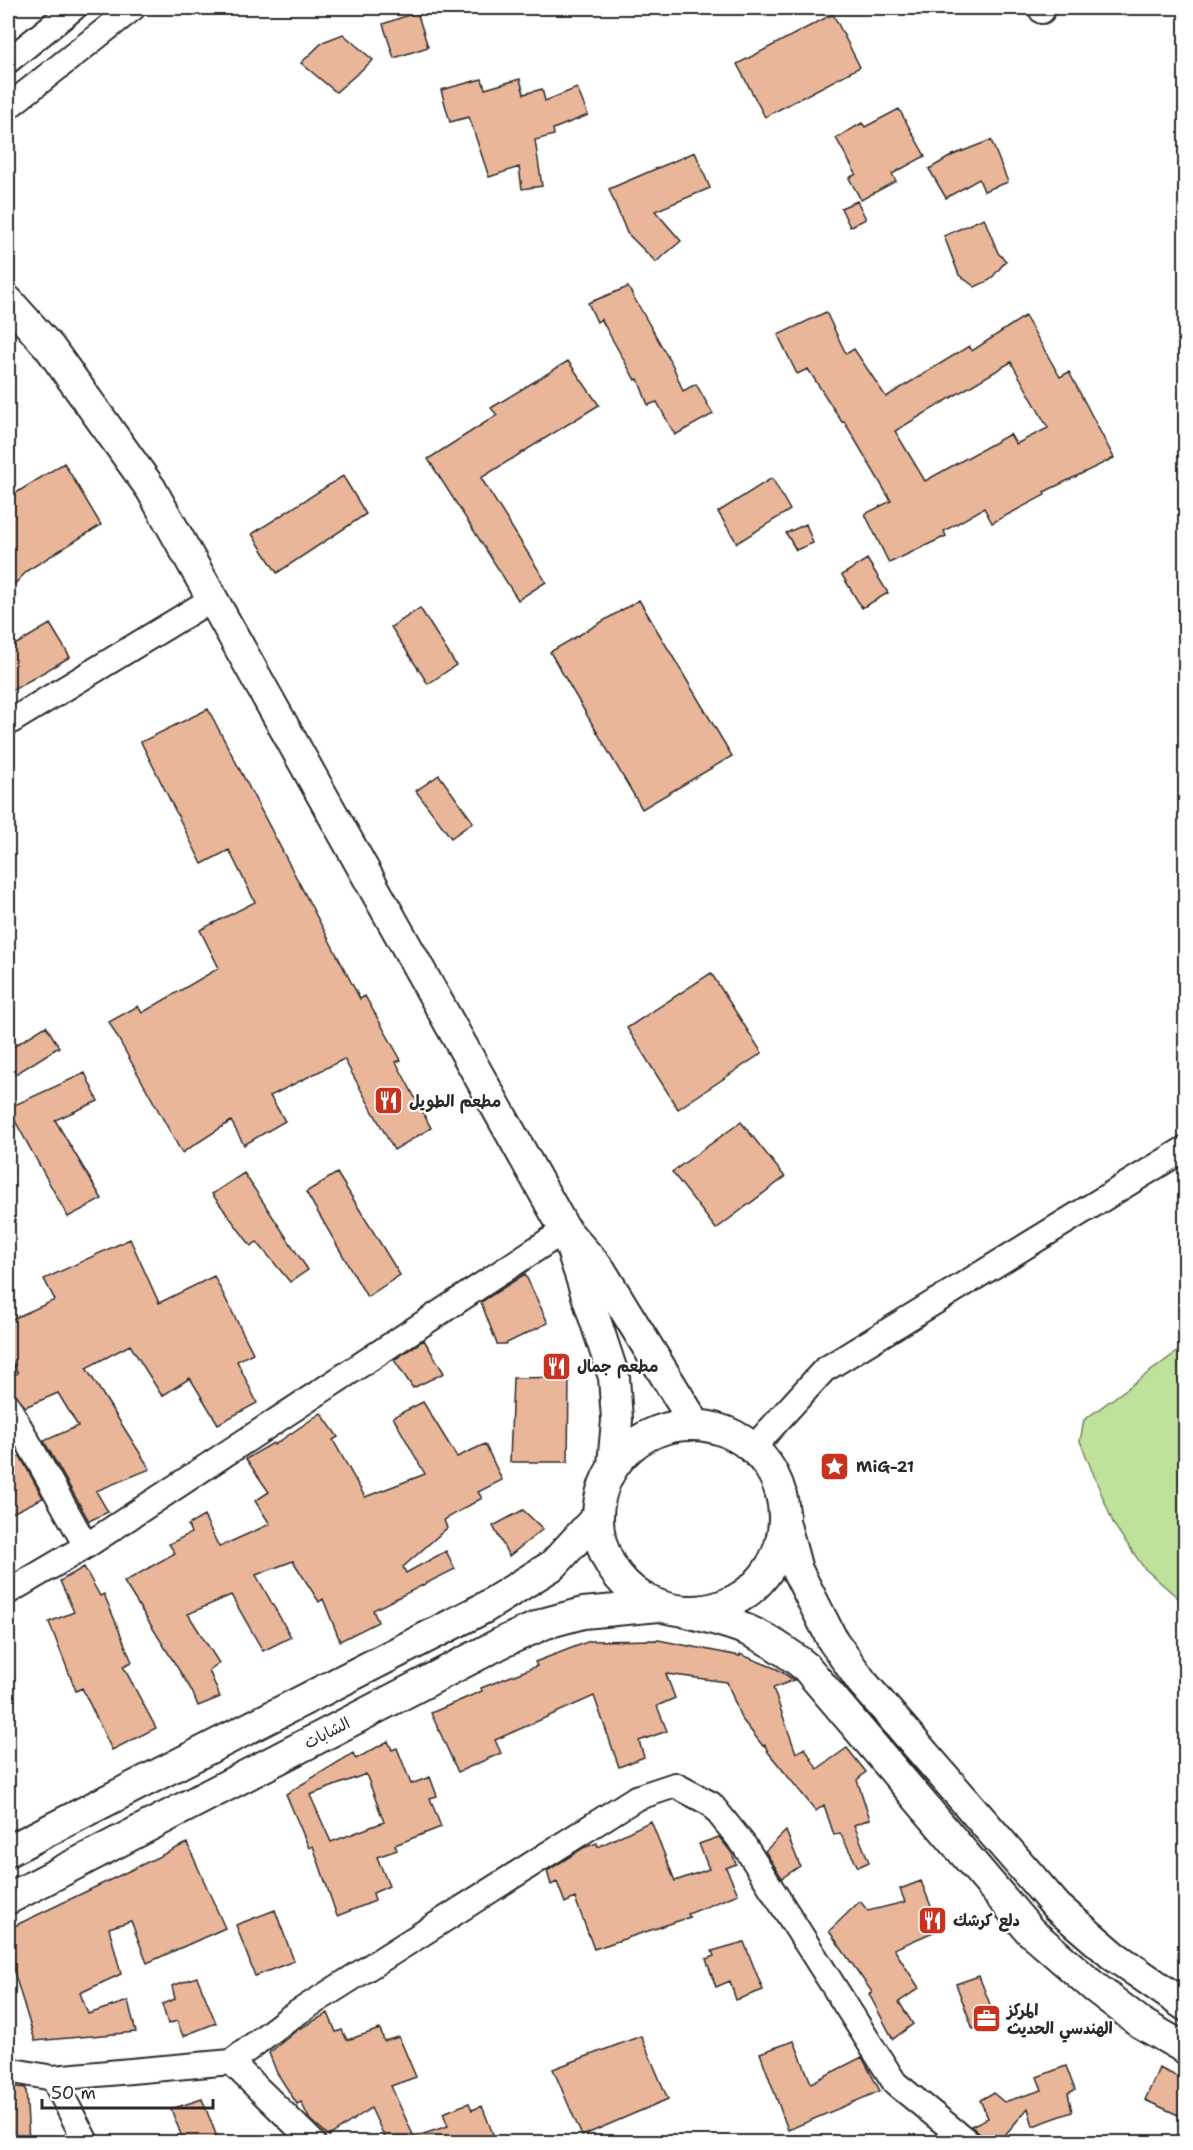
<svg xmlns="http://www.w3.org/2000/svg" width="1193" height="2150" font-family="'Shantell Sans','Playpen Sans Arabic',sans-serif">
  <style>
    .green { fill: #bee19b; stroke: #748663; stroke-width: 1.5 }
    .building { fill: #e9b69a; stroke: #2b2b2b; stroke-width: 1.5; fill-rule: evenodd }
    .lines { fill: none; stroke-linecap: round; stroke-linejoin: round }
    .minor-casing { stroke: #2b2b2b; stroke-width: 28 }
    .major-casing { stroke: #2b2b2b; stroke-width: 34 }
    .minor { stroke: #fff; stroke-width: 24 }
    .major { stroke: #fff; stroke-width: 30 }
    .labels { text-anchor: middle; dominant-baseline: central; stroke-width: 4.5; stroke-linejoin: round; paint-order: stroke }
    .poi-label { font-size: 16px; font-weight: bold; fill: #2b2b2b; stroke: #fff; text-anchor: start }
    .street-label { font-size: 16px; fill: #2b2b2b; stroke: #fff }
  </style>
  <rect width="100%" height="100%" fill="#fff"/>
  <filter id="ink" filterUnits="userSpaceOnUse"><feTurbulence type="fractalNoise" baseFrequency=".0167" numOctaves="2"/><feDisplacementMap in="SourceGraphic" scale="12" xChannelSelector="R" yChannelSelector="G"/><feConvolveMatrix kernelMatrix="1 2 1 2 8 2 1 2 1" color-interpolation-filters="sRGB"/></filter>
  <g filter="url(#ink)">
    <!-- green -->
    <path class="green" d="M1185,1346v258l-41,-36 -30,-43 -34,-84 4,-21z"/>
    <!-- building -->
    <path class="building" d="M417,12l11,35 -34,11 -11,-34z
      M833,14l27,53 -95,50 -28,-53z
      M343,34l30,26 -37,32 -35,-29 22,-21z
      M482,79l3,10 35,-10 4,15 18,-5 3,12 32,-13 11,27 -35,14 1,6 -19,5 7,46 -20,3 -3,-22 -30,10 -20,-60 -19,5 -9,-32z
      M899,109l26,47 -33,18 4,7 -35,19 -12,-22 7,-4 -20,-36 26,-15 3,4z
      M991,140l17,42 -24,9 -5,-12 -33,19 -17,-29 24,-14z
      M695,152l15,36 -55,23 26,30 -25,21 -29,-29 -18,-44z
      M857,201l9,18 -16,8 -9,-19z
      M984,218l14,35 8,8 -16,19 -15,7 -16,-12 -15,-39z
      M628,287l45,79 10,25 13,-7 17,30 -38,21 -18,-33 -9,3 -10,-26 -3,1 -34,-61 -4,3 -9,-19z
      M826,312l20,42 8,-5 32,48 83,-51 3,5 53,-35 35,61 9,-5 45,86 -70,34 1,3 -53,28 -8,-15 -40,23 2,5 -57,27 -24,-49 26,-13 -47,-80 -2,1 -34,-53 -11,5 -19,-39zM1011,362l37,66 -32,16 -6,-10 -85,47 -30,-50z
      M568,361l31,44 -118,73 65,104 -28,18 -90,-141 69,-44 -6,-7z
      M64,463l37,62 -73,45 -20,21v-93z
      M343,476l23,38 -89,59 -25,-39z
      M772,478l18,32 -53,33 -19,-31z
      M806,524l7,19 -17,7 -10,-17z
      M867,559l21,34 -26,15 -20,-33z
      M639,600l93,156 -90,53 -92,-157z
      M420,608l36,57 -28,19 -37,-57z
      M50,624l20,33 -62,36v-44z
      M208,709l152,290 5,-3 36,64 -5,2 35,66 -37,22 -50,-91 -74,37 15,25 -41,24 -13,-24 -49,32 -73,-131 29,-16 4,7 77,-45 -19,-38 55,-28 -26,-52 -27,14 -61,-122z
      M439,775l34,47 -22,16 -35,-47z
      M711,973l51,80 -84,56 -51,-81z
      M46,1026l13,21 -51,32v-29z
      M85,1073l13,28 -43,19 47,79 -34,18 -60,-109z
      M741,1122l44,55 -69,52 -44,-57z
      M244,1173l64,97 -18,12 -33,-40 -6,4 -39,-52z
      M337,1173l63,102 -33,22 -61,-105z
      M130,1239l29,64 55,-27 39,77 -16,8 20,42 -39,21 -28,-46 -28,18 -32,-51 -44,23 64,101 -54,22 12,21 -19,9 -45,-80 34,-15 -20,-33 -33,14 -9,-13 -8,-2v-15l10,-4 -10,-20v-32l47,-21 -11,-21z
      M525,1274l23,49 -43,21h-8l-16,-42z
      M424,1340l20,33 -31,15 -19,-28z
      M569,1377l-1,85h-58l3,-84z
      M423,1402l34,55 28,-13 17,36 -24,12 4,6 -38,22 3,8 -44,39 3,6 40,-22 9,18 -82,41 5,12 -38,19 -17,-42 -4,3 -26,-41 -37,14 35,62 -28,14 -32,-56 -43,19 31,49 -10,7 11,27 -22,9 -6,-15 -68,-109 51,-29 -6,-9 22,-11 -3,-8 16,-9 15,31 51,-23 -15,-23 14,-9 -23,-33 27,-16 1,2 47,-32 17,24 -5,3 32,57 60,-23 -32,-57z
      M20,1456l23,42 -35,17v-51z
      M523,1510l20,19 -34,27 -16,-30z
      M84,1567l16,29 4,-2 28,68 -9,4 33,62 -44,22 -30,-62 -6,3 -27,-69 25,-10 -14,-31z
      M658,1640l82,16v-2l37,15 17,11 -21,8 23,65 9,-5 12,21 30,-21 19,24 -9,8 13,39 -16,6 15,37 -11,5 -18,-34 -6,2 -10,-30 -8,6 -48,-59 -3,-7 -2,1 -22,-28 -14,-36 -61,-8 9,24 -18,8 10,25 -28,10 5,16 -25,10 -25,-71 -99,44 6,13 -43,19 -27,-59 51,-22 -1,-3 56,-22 -2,-4 55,-21z
      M388,1741l4,9 5,-2 14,36 19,-7 7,19 -7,2 11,29 -46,18 2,5 -20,7 12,29 -16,7 2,8 -38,15 -24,-70 -4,2 -23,-54 67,-41 3,6zM366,1774l18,48 -53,20 -21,-47z
      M651,1821l24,60 34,-12 -10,-25 20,-7 13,16 4,11 -10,4 12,26 -50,20 2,3 -96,32 -19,-51 -10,5 -8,-21 -6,3 -4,-14 36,-23 14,-5 1,4z
      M786,1831l14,35 -18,12 -17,-27z
      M187,1843l38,85 -78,35 -16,-42 -22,7 12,46 -41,19 8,21 40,-13 8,31 -101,9 -27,-89v-23z
      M921,1881l19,48 -46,20 25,39 -20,14 14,22 -20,15 -24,-45 3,-2 -43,-61 31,-30 8,10 37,-9 -5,-13z
      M275,1910l19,51 -39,15 -19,-51z
      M744,1942l19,48 -27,10 -6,-19 -14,6 -10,-28 8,-3 -2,-5z
      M979,1976l17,44 -23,9 -17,-45z
      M197,1977l19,46 -33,13 -6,-15 -9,3 -6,-20 13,-5 -3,-13z
      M328,2013l8,19 6,-2 5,10 33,-11 4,12 15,-4 17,40 -25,9 23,51 34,-11 -5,-13 26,-10 3,7 10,-4 11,28 -17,8h-89l-16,-34 -42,28 -20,-18 -8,-16 -4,2 -20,-31 -8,-20 28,-23z
      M641,2036l27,63 -86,37 -29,-67z
      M794,2041l17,42 51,-26 18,34 -92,39 -28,-77z
      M1066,2066l9,24 -7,3 4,19 -39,14 -5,-18 -29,34h-10l-18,-16 17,-8 -8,-18 13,-7 11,9 38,-12 -5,-13z
      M1159,2068l26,12v38l-40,-18z
      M8,2086l18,2 3,54h-21z
      M202,2099l17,43h-35l-13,-33z"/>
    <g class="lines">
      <defs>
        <path id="minor" d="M1040,8l2,3
          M8,61l66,-53
          M8,107l125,-99
          M8,723l204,-124
          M8,1406l78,140
          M753,1448l71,-78 362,-222
          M8,1592l78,-46 479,-316
          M231,2062l82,80
          M8,2070l45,8 178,-16 58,-44 347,-220 39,-13 36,19 33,41 151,238 73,59
          M53,2078l33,64"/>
        <path id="major" d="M8,301l42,47 101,141 414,741 36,41 94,153
          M568,1238l46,139 3,43 -4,45
          M598 1518a93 93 0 1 1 186 0a93 93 0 1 1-186 0Z
          M785,1525l12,45 36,71 29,41 195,225 57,49 72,50
          M686,1612c54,13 76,20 120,55l224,264 63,55 48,37 45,26
          M8,1851l476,-243 69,-43 44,-48
          M8,1899l495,-257 43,-19 37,-10 76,-7"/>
      </defs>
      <!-- minor casing -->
      <use href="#minor" class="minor-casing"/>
      <!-- major casing -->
      <use href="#major" class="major-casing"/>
      <!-- minor -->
      <use href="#minor" class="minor"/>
      <!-- major -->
      <use href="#major" class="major"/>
    </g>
  </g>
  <!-- icons -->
  <defs>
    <symbol id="restaurant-square" viewBox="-11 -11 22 22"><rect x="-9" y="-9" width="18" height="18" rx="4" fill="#c8321e" stroke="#fff"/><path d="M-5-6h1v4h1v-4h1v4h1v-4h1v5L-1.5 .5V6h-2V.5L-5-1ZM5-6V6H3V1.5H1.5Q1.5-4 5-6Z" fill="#fff"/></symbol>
    <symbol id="sight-square" viewBox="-11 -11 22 22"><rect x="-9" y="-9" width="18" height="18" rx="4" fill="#c8321e" stroke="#fff"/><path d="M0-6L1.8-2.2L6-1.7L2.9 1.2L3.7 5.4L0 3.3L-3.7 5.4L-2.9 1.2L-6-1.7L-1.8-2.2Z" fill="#fff"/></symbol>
    <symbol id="office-square" viewBox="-11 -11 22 22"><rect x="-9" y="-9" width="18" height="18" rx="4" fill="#c8321e" stroke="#fff"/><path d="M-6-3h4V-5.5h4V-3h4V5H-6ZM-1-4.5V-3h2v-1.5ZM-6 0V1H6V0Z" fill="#fff"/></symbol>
  </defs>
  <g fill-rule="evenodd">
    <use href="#restaurant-square" x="372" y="1084" width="33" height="33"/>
    <use href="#restaurant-square" x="540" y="1350" width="33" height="33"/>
    <use href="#sight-square" x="818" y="1450" width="33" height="33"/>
    <use href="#restaurant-square" x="916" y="1904" width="33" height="33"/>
    <use href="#office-square" x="970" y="2002" width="33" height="33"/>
  </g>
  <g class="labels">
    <!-- poi labels -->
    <g class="poi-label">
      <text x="409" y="1101">مطعم الطويل</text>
      <text x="577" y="1366">مطعم جمال</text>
      <text x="856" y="1466">MiG-21</text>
      <text x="953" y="1920">دلع كرشك</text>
      <text x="1007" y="2010">المركز<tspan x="1007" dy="18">الهندسي الحديث</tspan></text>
    </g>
    <!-- street labels -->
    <g class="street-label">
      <text transform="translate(327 1733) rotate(-27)">الشابات</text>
    </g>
  </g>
  <!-- margin -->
  <rect width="1193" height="2150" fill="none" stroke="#fff" stroke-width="30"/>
  <rect x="15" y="15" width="1163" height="2120" fill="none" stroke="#2b2b2b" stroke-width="2" filter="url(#ink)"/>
  <!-- scale -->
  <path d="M42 2099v9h171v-9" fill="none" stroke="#2b2b2b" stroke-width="3"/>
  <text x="51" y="2099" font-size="18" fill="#2b2b2b" stroke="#ffffff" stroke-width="4.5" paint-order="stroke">50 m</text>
</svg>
